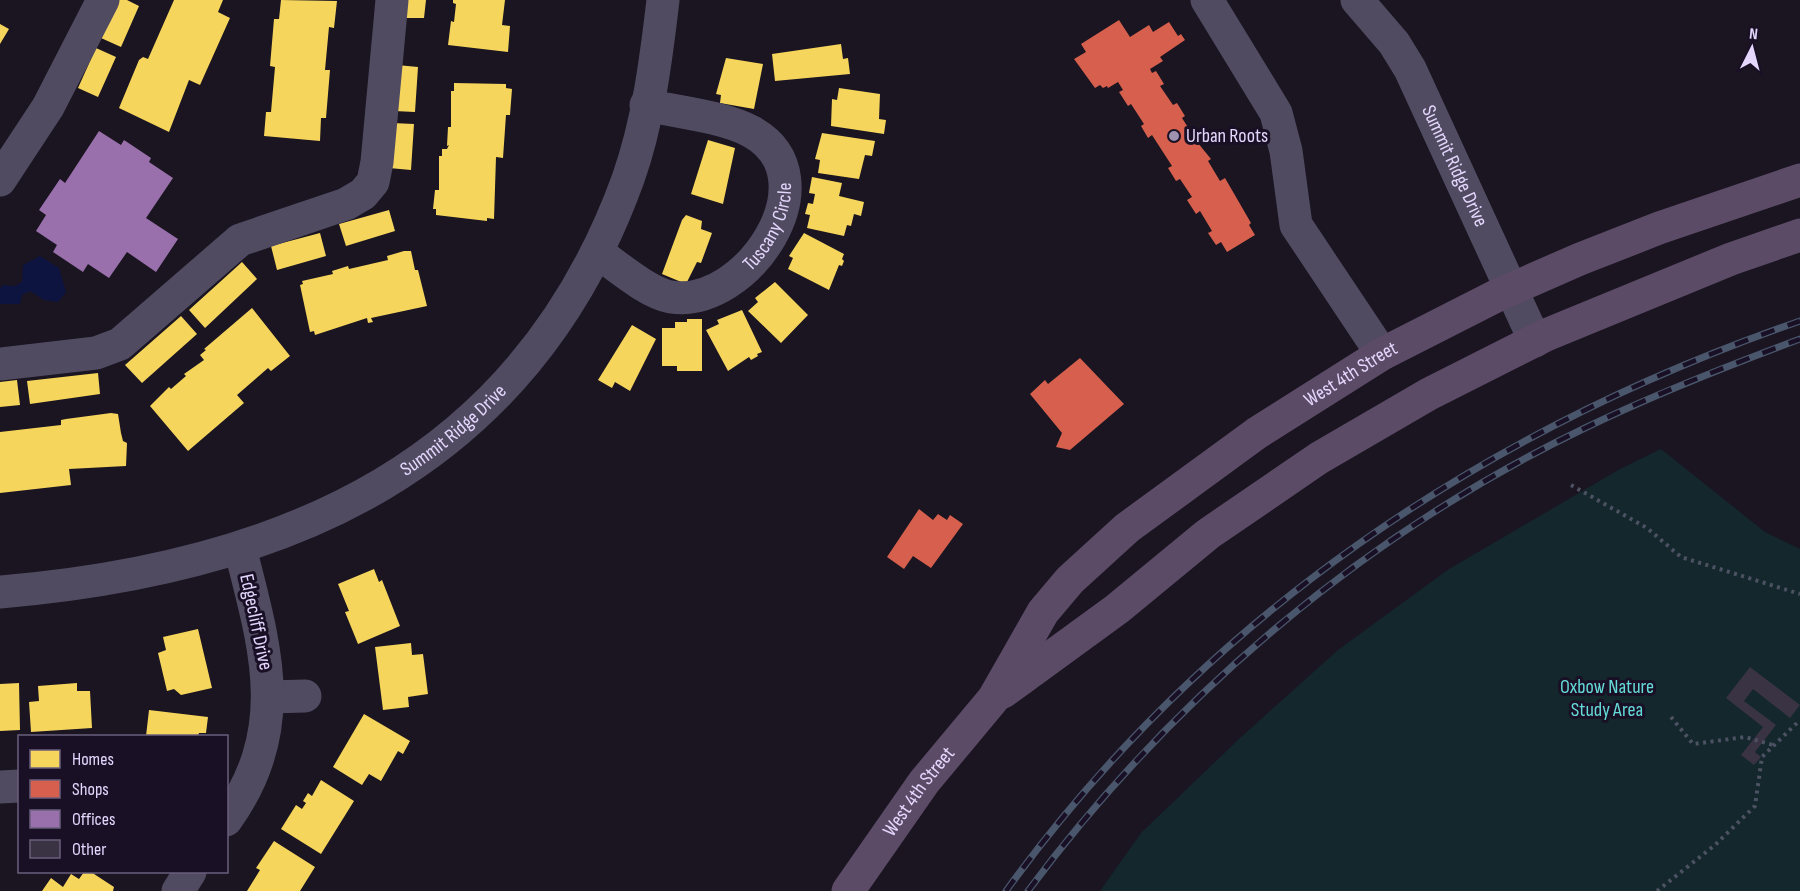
<svg xmlns="http://www.w3.org/2000/svg" width="1800" height="891" font-family="'Sofia Sans Condensed',sans-serif">
  <style>
    .green { fill: #14272d }
    .water { fill: #0d1440 }
    .homes { fill: #f6d55c }
    .shops { fill: #d6604d }
    .offices { fill: #9970ab }
    .building { fill: #3a3343 }
    .lines { fill: none; stroke-linecap: round; stroke-linejoin: round }
    .path { stroke: #4c5262; stroke-width: 4; stroke-dasharray: 3 4.5; stroke-linecap: butt }
    .minor { stroke: #504b61; stroke-width: 33 }
    .major { stroke: #5b4b66; stroke-width: 33 }
    .rail-casing { stroke: #4a566c; stroke-width: 7 }
    .rail { stroke: #191026; stroke-width: 4.5; stroke-dasharray: 14; stroke-linecap: butt }
    .poi-dot { fill: #9d92b0; stroke: #191026; stroke-width: 2 }
    .labels { text-anchor: middle; dominant-baseline: central; stroke-width: 6; stroke-linejoin: round; paint-order: stroke }
    .poi-label { font-size: 20px; fill: #e4d6fd; stroke: #191026; text-anchor: start }
    .street-label { font-size: 20px; fill: #e4d6fd; stroke: #191026 }
    .park-label { font-size: 20px; fill: #65dbd9; stroke: #191026 }
  </style>
  <rect width="100%" height="100%" fill="#1a1521"/>
  <!-- green -->
  <path class="green" d="M1661,449l104,83 35,17v342h-700l41,-58 99,-95 98,-88 111,-81 171,-100z"/>
  <!-- water -->
  <path class="water" d="M40,256l19,12 7,24 -8,10 -14,-2 -14,-9 -8,4 -2,9h-20v-15l3,-4 12,1 7,-4 1,-17z"/>
  <!-- homes -->
  <path class="homes" d="M118,0h9l12,6 -18,41 -20,-9z
    M174,0h49l-5,12 12,6 -30,67 -11,-5 -20,52 -50,-24 20,-48 4,-3 5,2z
    M281,0l56,1 -3,27 -5,-1 -4,43h5l-4,48h-5l-1,23 -56,-5 2,-24h5l4,-45 -5,-1 4,-47h5z
    M403,0h23l-2,18h-23z
    M453,0h52l-3,25 8,1 -2,26 -60,-7 3,-24 3,1 2,-18 -3,-1z
    M0,24l9,5 -9,15z
    M841,44l2,15 5,-1 2,16 -75,7 -3,-27z
    M96,48l20,9 -18,40 -20,-9z
    M726,58l37,6 -9,45 -34,-6 1,-8 -5,-1z
    M397,65l21,2 -3,45 -21,-1z
    M454,83l52,1v4l6,1 -2,26h-4l-3,43 -7,-1 -2,62 -7,-1v3l-51,-6v-6h-3l2,-19h4v-34h3v-7h5l2,-4 -2,1 1,-19h3v-36h3z
    M839,88l41,6 -1,25 7,1 -2,14 -53,-8 1,-27 5,1z
    M392,123l22,1 -3,46 -22,-2z
    M822,133l53,8 -3,15 -7,-1 -6,24 -41,-6 2,-13 -5,-1z
    M708,140l27,8 -12,56 -32,-10z
    M812,177l30,6 -3,13 25,6 -3,14 -7,-2 -3,12 -4,-1 -3,11 -37,-8 3,-13 -5,-1 3,-11 5,1 2,-10 -6,-1z
    M389,210l6,21 -49,15 -7,-22z
    M686,215l16,6 -1,8 11,4 -11,30 -4,-1 -11,22 -24,-10 20,-54z
    M320,233l6,23 -49,14 -6,-24z
    M804,233l40,21 -2,5 2,2 -2,5 -3,-1 -10,25 -41,-21 5,-11 -4,-2z
    M404,251h7l4,19h3l9,36 -56,12 2,4 -5,1 -1,-5 -52,17 -1,-4 -4,1 -10,-47 3,-1 -1,-3 31,-7 -1,-3 16,-5 1,3 39,-9 -1,-4z
    M242,262l15,17 -52,49 -16,-18z
    M775,282l33,33 -27,28 -33,-32 10,-9 -3,-4z
    M252,308l38,48 -19,15 -3,-3 -31,27 7,8 -56,48 -38,-45 19,-19 2,2 15,-13 -2,-2 20,-14 -4,-5 6,-5 -2,-1z
    M742,310l20,42 -5,2 1,2 -7,4 -2,-3 -21,14 -22,-41 13,-6 -2,-4z
    M181,316l16,18 -55,49 -17,-18z
    M687,319h15v52h-25v-5h-15v-38h13v-6h12z
    M632,325l24,14 -26,52 -15,-9 -3,6 -14,-8z
    M98,373l2,21 -70,10 -3,-23z
    M17,380l3,25 -20,2v-25z
    M111,413l7,1 3,19 2,8 4,2 -1,23 -57,3 2,16 -71,8v-61l61,-7v-5l5,-1z
    M374,569l5,13 3,-2 18,46 -42,18 -13,-32 4,-1 -11,-27z
    M198,629l14,59 -31,7 -7,-6 -7,2 -9,-38 8,-3 -3,-13z
    M411,643l1,12 11,-1 5,40 -20,3 1,10 -26,3 -8,-63z
    M19,683l1,47 -20,1v-47z
    M77,683v8h13l2,37 -61,4 -2,-30 10,-1 -1,-15z
    M149,710l59,7 -2,16h-7l-1,3h-52z
    M364,714l46,27 -7,13 -5,-3 -17,30 -12,-7 -7,11 -29,-18z
    M321,780l33,21 -33,53 -40,-25 15,-24 6,4 4,-6 -3,-2 5,-8 4,3z
    M274,841l41,26 -15,24h-53l13,-21 -4,-2z
    M84,872h7l23,15 -1,4h-71l9,-13 12,9 8,-13 8,5z"/>
  <!-- shops -->
  <path class="shops" d="M1119,20l11,17 19,-12 4,7 16,-10 9,14 3,-2 4,6 -25,17 3,4 -13,8 2,4 4,-2 8,13 -4,2 13,19 4,-2 8,13 -3,2 7,11 3,-2 5,8 -4,2 18,22 -3,2 12,20 5,-3 26,45 -2,2 6,10 -28,17 -6,-10 -5,3 -8,-12 4,-2 -12,-20 -4,3 -9,-14 5,-3 -12,-18 -4,2 -8,-13 4,-2 -20,-31 -4,3 -7,-12 3,-2 -13,-20 -3,2 -9,-14 4,-2 -5,-8 -10,6 -1,-2 -4,2 -3,-3 -5,3 -21,-29 12,-7 -5,-8z
    M1080,358l44,46 -54,46 -14,-3 6,-14 -32,-39 15,-14 3,4z
    M919,509l14,11 5,-6 9,6 3,-5 13,9 -32,44 -18,-12 -9,13 -17,-12z"/>
  <!-- offices -->
  <path class="offices" d="M99,131l22,14 3,-5 27,18 -2,4 24,16 -27,40 32,21 -22,33 -29,-20 -18,26 -21,-14 -5,8 -30,-20 4,-7 -21,-14 10,-16 -7,-5 21,-31 5,4z"/>
  <!-- building -->
  <path class="building" d="M1750,667l50,38 -10,13 -37,-29 -9,12 32,24 -21,27 6,5 -7,8 -13,-10 22,-28 -37,-29z"/>
  <g class="lines">
    <!-- path -->
    <path class="path" d="M1571,485l76,43 34,29 119,37
      M1671,717l22,27 52,-7 28,8
      M1657,891l58,-46 40,-39 7,-49 38,-37"/>
    <!-- minor -->
    <g class="minor">
      <path d="M1207,0l69,113 10,38 10,74 86,129"/>
      <path id="s1" d="M1357,0l37,43 16,26 125,272"/>
      <path d="M0,180l48,-73 55,-107"/>
      <path id="s2" d="M597,252c20,14 51,41 74,45 76,12 163,-119 81,-165 -27,-15 -74,-20 -106,-27"/>
      <path d="M0,364l96,-11 24,-9 120,-104 106,-36 17,-10 10,-12 4,-20 15,-162"/>
      <path id="s3" d="M0,592c286,-24 524,-126 628,-413 20,-56 28,-119 35,-179"/>
      <path d="M269,697l36,-1"/>
      <path d="M0,787l20,-1"/>
      <path d="M226,820c66,-91 39,-173 14,-272"/>
      <path d="M178,891l12,-19"/>
    </g>
    <!-- major -->
    <g class="major">
      <path d="M1003,692l114,-83 91,-75 111,-76 110,-64 117,-59 185,-76 69,-24"/>
      <path id="s4" d="M848,891l76,-109 70,-84 49,-86 27,-32 57,-52 130,-95 125,-79 116,-59 82,-36 79,-31 141,-48"/>
    </g>
    <defs>
      <path id="rail" d="M1006,891c198,-274 477,-461 794,-570
        M1028,891c145,-195 338,-358 557,-463 70,-34 142,-62 215,-89"/>
    </defs>
    <!-- rail casing -->
    <use href="#rail" class="rail-casing"/>
    <!-- rail -->
    <use href="#rail" class="rail"/>
  </g>
  <!-- markers -->
  <circle class="poi-dot" cx="1174" cy="136" r="6"/>
  <g class="labels">
    <!-- poi labels -->
    <g class="poi-label">
      <text x="1186" y="136">Urban Roots</text>
    </g>
    <!-- street labels -->
    <g class="street-label">
      <text stroke="none"><textPath href="#s1" startOffset="194">Summit Ridge Drive</textPath></text>
      <text stroke="none"><textPath href="#s2" startOffset="219">Tuscany Circle</textPath></text>
      <text stroke="none"><textPath href="#s4" startOffset="732">West 4th Street</textPath></text>
      <text stroke="none"><textPath href="#s3" startOffset="490">Summit Ridge Drive</textPath></text>
      <text transform="translate(256 622) rotate(78)">Edgecliff Drive</text>
      <text stroke="none"><textPath href="#s4" startOffset="122">West 4th Street</textPath></text>
    </g>
    <!-- park labels -->
    <g class="park-label">
      <text x="1607" y="687">Oxbow Nature<tspan x="1607" dy="23">Study Area</tspan></text>
    </g>
  </g>
  <!-- legend -->
  <rect x="18" y="735" width="210" height="138" fill="#191026" stroke="#6a5f7c" stroke-width="1.5"/>
  <rect x="30" y="750" width="30" height="18" fill="#f6d55c" stroke="#6a5f7c" stroke-width="1.5"/>
  <text x="72" y="765" font-size="18" fill="#e4d6fd">Homes</text>
  <rect x="30" y="780" width="30" height="18" fill="#d6604d" stroke="#6a5f7c" stroke-width="1.5"/>
  <text x="72" y="795" font-size="18" fill="#e4d6fd">Shops</text>
  <rect x="30" y="810" width="30" height="18" fill="#9970ab" stroke="#6a5f7c" stroke-width="1.5"/>
  <text x="72" y="825" font-size="18" fill="#e4d6fd">Offices</text>
  <rect x="30" y="840" width="30" height="18" fill="#3a3343" stroke="#6a5f7c" stroke-width="1.5"/>
  <text x="72" y="855" font-size="18" fill="#e4d6fd">Other</text>
  <!-- north arrow -->
  <g transform="translate(1752 48) rotate(6)" stroke="#191026" stroke-width="4.5" paint-order="stroke">
  <path d="M0-4.5L10 22L0 15L-10 22Z" fill="#e4d6fd"/>
  <text y="-9" font-size="16" font-weight="bold" text-anchor="middle" fill="#e4d6fd">N</text>
  </g>
</svg>
